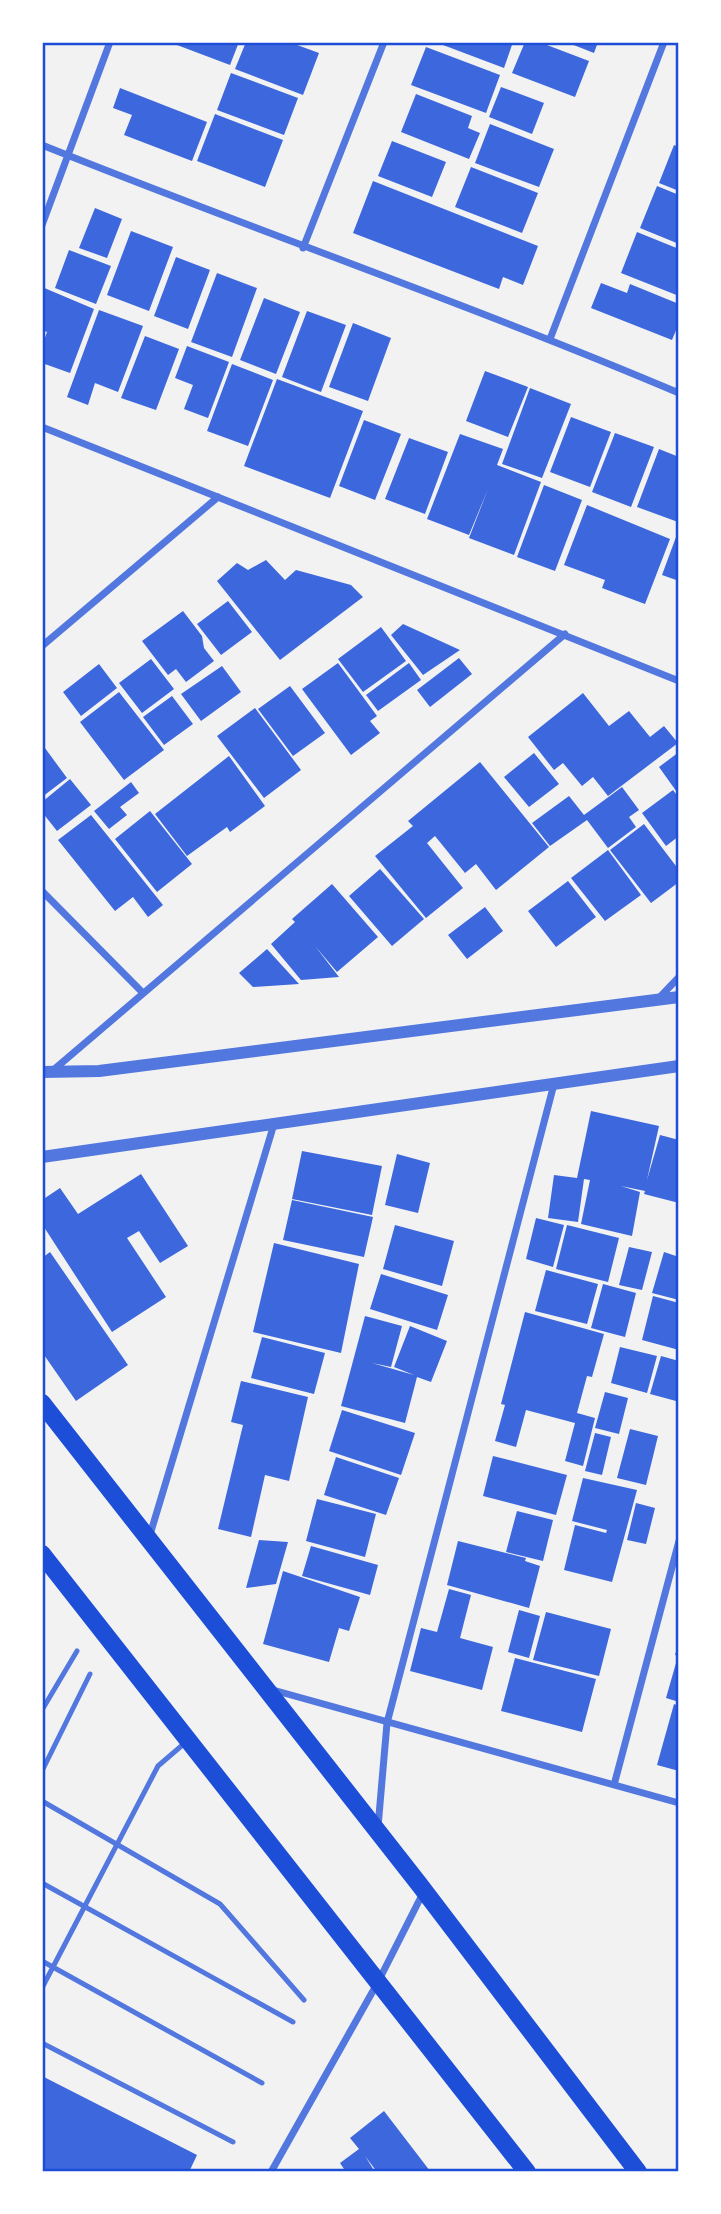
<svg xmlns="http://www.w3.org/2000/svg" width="721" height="2214" font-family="'PT Sans',sans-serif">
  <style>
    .building { fill: #3d67dc }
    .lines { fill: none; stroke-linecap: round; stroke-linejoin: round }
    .service { stroke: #5277de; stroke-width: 5 }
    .minor { stroke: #5277de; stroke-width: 7 }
    .tertiary { stroke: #5277de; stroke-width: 12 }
    .primary { stroke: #1d4ed8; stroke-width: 18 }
    .neatline { fill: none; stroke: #1d4ed8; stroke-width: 2.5 }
  </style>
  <rect width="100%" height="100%" fill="#f2f2f2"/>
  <!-- building -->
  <path class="building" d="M169,42h70l-9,23z
    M246,42h43l30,11 -16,42 -68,-26z
    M435,42h78l-9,26z
    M525,42h14l50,19 -14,36 -63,-24z
    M566,42h32l-4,11z
    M426,47l74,28 -14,38 -75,-28z
    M231,73l67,25 -14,37 -67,-25z
    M501,87l43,16 -12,31 -43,-17z
    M120,88l87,34 -15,39 -68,-26 8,-20 -19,-7z
    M416,94l56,22 -4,12 12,5 -11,26 -68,-27z
    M215,114l68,26 -18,47 -68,-26z
    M490,124l64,25 -15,38 -64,-24z
    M392,141l54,21 -14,35 -54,-21z
    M674,145l5,2v44l-20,-8z
    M471,167l67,26 -16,40 -67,-26z
    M373,181l165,65 -15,39 -20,-8 -4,12 -146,-56z
    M657,186l22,9v49l-39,-16z
    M95,208l27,11 -15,39 -28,-10z
    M131,231l42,16 -24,64 -42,-16z
    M637,232l42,17v47l-58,-23z
    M69,250l42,16 -15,38 -41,-16z
    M176,257l34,13 -22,59 -34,-13z
    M217,273l40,15 -25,69 -41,-15z
    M601,283l26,10 3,-9 49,20v19l-7,17 -81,-32z
    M42,287l52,22 -24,64 -28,-10v-17l5,-14 -5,-2z
    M264,298l36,14 -24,62 -36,-14z
    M99,310l44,16 -25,66 -23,-9 -7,22 -21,-8z
    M307,311l39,14 -25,67 -39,-15z
    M353,323l38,15 -23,63 -39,-14z
    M145,336l34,13 -23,61 -35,-12z
    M187,346l42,16 -21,56 -24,-9 9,-24 -18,-7z
    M232,364l41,16 -25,66 -41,-15z
    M485,371l43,16 -20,50 -42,-16z
    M277,379l86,32 -33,87 -86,-32z
    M530,388l41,16 -29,74 -40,-14z
    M571,417l40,15 -21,55 -40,-15z
    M364,420l37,14 -26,66 -36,-14z
    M615,433l39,14 -23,60 -39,-15z
    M460,434l43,15 -6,16 44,17 -27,73 -45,-17 19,-49 -19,46 -42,-16z
    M409,438l39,14 -23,62 -40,-15z
    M659,449l20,8 -1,65 -41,-15z
    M544,485l38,15 -27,71 -38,-14z
    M587,505l83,34 -25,65 -43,-16 3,-8 -41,-15z
    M676,537l3,1v43l-17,-6z
    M266,560l19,20 11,-10 55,15 12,12 -83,63 -63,-79 20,-18 11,7z
    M228,601l24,31 -31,23 -24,-31z
    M183,611l19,25 2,12 10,13 -28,21 -10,-13 -8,6 -26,-34z
    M403,624l57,26 -37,25 -32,-40z
    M381,627l25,34 -43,31 -25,-33z
    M459,658l13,16 -42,33 -13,-17z
    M151,659l23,30 -32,24 -23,-30z
    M338,663l39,53 -7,5 10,12 -29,22 -49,-66z
    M409,663l12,17 -43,31 -12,-16z
    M99,664l18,24 -36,28 -18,-24z
    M222,666l19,26 -40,29 -20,-27z
    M290,686l35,47 -32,23 -35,-47z
    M119,692l45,58 -40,30 -44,-58z
    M583,693l26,33 20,-15 21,26 14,-11 14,17 -70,53 -15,-19 -11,9 -19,-23 -9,7 -26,-33z
    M172,696l21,28 -29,21 -21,-28z
    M255,708l46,62 -37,28 -47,-62z
    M42,744l25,34 -25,19z
    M679,752v43l-20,-28z
    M534,753l25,31 -30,23 -25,-30z
    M229,756l36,50 -35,26 -3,-5 -40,29 -32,-42z
    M480,762l69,85 -53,43 -20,-26 -11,9 -30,-37 -8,7 36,45 -37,30 -51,-62 38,-30 -5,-5z
    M70,779l21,26 -34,26 -15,-19v-10z
    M131,782l8,11 -19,14 7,8 -18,14 -15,-18z
    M622,787l17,23 -10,7 7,10 -28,21 -21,-28 -37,26 -18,-23 37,-27 15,19z
    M673,790l6,8v38l-13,10 -24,-33z
    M150,811l42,53 -35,28 -42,-53z
    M91,815l72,90 -15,12 -15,-20 -18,14 -57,-71z
    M644,824l35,46v12l-28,21 -41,-53z
    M608,850l33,45 -36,26 -34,-43z
    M380,869l44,50 -32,27 -43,-50z
    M568,881l28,36 -40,30 -28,-36z
    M332,884l46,53 -41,35 -22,-26 24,31 -38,3 -30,-36 24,-22 -3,-3z
    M485,907l18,24 -36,28 -19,-24z
    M267,949l32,35 -46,3 -14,-14z
    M591,1111l68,15 -12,54 13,-45 19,5v63l-35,-9 1,-3 -24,-5 19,6 -8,44 -51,-12 9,-44 -6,-1 -6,43 -30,-4 6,-43 23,3z
    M302,1151l80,15 -10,49 -80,-16z
    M397,1154l33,9 -12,50 -33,-8z
    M141,1174l47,72 -28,17 -21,-32 -12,7 39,59 -54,35 -70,-108v-24l18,-12 18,26z
    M292,1200l81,17 -9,40 -81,-17z
    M536,1218l28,7 -11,42 -27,-8z
    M395,1225l59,16 -12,45 -59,-17z
    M567,1225l52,13 -11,44 -52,-13z
    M274,1243l85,21 -18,89 -88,-21z
    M629,1247l23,5 -10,38 -23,-5z
    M50,1252l78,113 -52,36 -34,-49v-94z
    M664,1252l15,5v43l-27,-7z
    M546,1270l52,14 -11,40 -52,-13z
    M381,1274l67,21 -11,35 -67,-21z
    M603,1284l33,9 -11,44 -34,-9z
    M653,1296l26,7v47l-37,-10z
    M525,1312l79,22 -12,43 -5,-1 -10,37 18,5 -12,48 -18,-5 10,-38 -49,-13 -10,37 -21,-6 10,-36 -4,-1z
    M365,1316l37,10 -11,41 -19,-4 42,12 -20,-8 16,-41 37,15 -16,41 -14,-5 -12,46 -64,-17z
    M262,1337l63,16 -11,41 -63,-16z
    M620,1347l37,9 -10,37 -36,-10z
    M661,1356l18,5 -3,40 -26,-7z
    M241,1381l67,16 -19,84 -24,-6 -14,62 -33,-8 25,-104 -12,-3z
    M605,1392l23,6 -9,36 -24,-6z
    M342,1410l73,23 -14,42 -72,-24z
    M630,1429l28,7 -12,49 -29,-7z
    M595,1433l16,4 -9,38 -17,-4z
    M493,1456l74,19 -11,40 -73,-19z
    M336,1457l63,21 -13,37 -62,-20z
    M583,1478l54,12 -25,92 -48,-12 11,-45 31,8 1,-3 -35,-9z
    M317,1499l59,15 -11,43 -59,-16z
    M636,1503l19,5 -9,36 -19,-4z
    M517,1511l36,9 -10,41 -37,-9z
    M259,1540l29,2 -12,42 -30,4z
    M458,1541l68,17 -1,3 15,5 -11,42 -82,-23z
    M311,1546l67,19 -8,30 -68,-19z
    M283,1571l77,26 -11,34 -10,-3 -10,34 -66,-18z
    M449,1589l22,6 -11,43 33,9 -11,43 -72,-19 11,-43 16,4z
    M519,1610l21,6 -11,42 -21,-6z
    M546,1612l65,17 -12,47 -66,-16z
    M678,1645h1v57l-13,-4 12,-42 -3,-1z
    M515,1658l81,21 -14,53 -81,-21z
    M674,1704l5,2v65l-22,-6z
    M42,2076l155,79 -8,17h-147z
    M384,2111l46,60 -2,1h-51l-12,-16 10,16h-29l-6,-9 19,-14 -9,-11z"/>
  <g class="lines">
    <!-- service -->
    <path class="service" d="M42,1710l35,-59
      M42,1771l48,-97
      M42,1801l178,103 84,96
      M42,1883l251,139
      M42,1961l220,122
      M42,1988l116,-222 28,-24
      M42,2043l191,99"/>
    <!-- minor -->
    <path class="minor" d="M42,145c212,85 427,159 637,248
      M42,225l68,-183
      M303,248l81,-206
      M550,339l114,-297
      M42,427l637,254
      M42,646l176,-149
      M42,891l100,101
      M660,997l19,-20
      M51,1072l514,-438
      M149,1538l125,-414
      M273,1690l406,113
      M614,1785l65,-244
      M378,1827l9,-104 167,-639
      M271,2172l107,-190 46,-91"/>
    <!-- tertiary -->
    <path class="tertiary" d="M42,1072l57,-1 580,-74
      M42,1157l637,-91"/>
    <!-- primary -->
    <path class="primary" d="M42,1403l377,481 219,288
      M42,1554l485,618"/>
  </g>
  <!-- border -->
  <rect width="721" height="2214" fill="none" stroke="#ffffff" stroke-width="88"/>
  <rect x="44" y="44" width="633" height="2126" class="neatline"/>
</svg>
